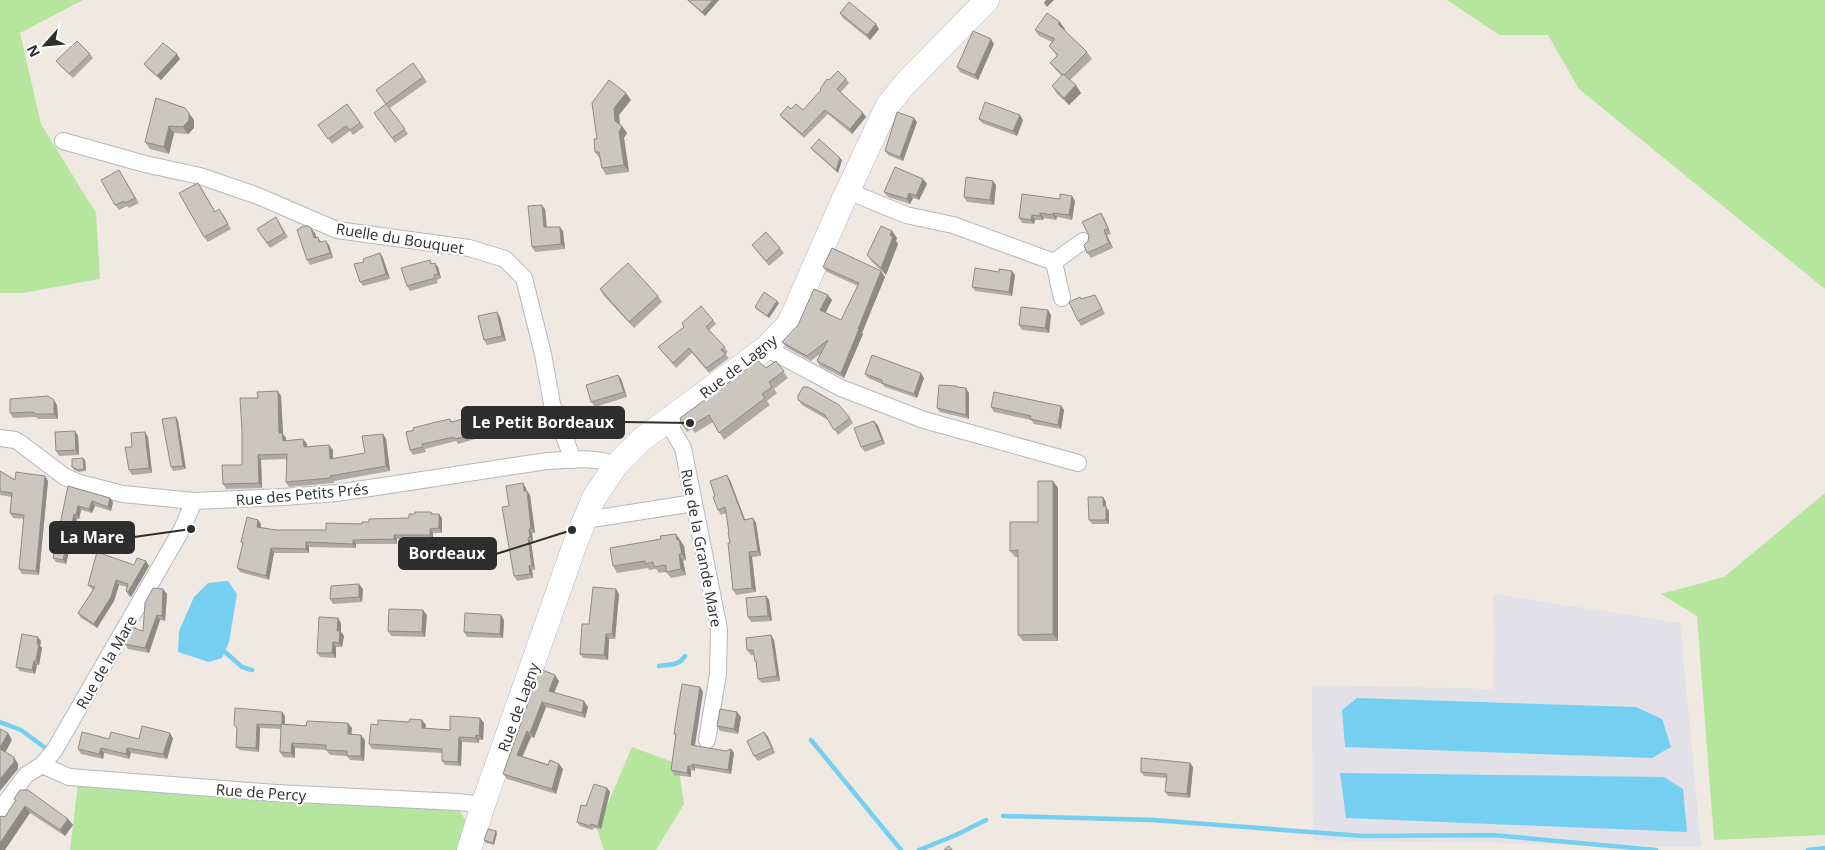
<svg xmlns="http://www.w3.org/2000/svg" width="1825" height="850" font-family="'Open Sans',sans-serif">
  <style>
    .industrial { fill: #e3e1e8 }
    .green { fill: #b6e59e }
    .water { fill: #75cff0 }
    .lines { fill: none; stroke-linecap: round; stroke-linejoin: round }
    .stream { stroke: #75cff0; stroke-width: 4.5 }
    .street-casing { stroke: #b4b7c1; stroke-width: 18 }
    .secondary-casing { stroke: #b4b7c1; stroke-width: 25 }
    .street { stroke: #fff; stroke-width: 16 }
    .secondary { stroke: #fff; stroke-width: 24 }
    .wall { fill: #afaba4 }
    .shaded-wall { fill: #8e8b86 }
    .building { fill: #cbc7bf; stroke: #8e8b86 }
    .labels { text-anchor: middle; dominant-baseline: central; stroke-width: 4.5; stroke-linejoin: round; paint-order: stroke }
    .street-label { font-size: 15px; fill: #2e2e2e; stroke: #fff }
    .leader { fill: none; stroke: #2e2e2e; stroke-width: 2 }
    .callout-dot { fill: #2e2e2e; stroke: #fff; stroke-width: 2 }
    .callout { fill: #2e2e2e; stroke: #2e2e2e; stroke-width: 2 }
    .callout-label { font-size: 16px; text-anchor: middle; font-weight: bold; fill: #fff }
  </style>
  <rect width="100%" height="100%" fill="#efe9e1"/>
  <!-- industrial -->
  <path class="industrial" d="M1494,594l186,29 21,224 -388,-7 -1,-155 181,4z"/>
  <!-- green -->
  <path class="green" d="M0,0h83l-63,33 21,91 55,89 4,66 -78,14h-22z
    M1447,0h378v289l-246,-200 -31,-54h-49z
    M1825,493v342l-111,5 -17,-224 -36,-22 63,-17z
    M632,747l46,17 6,40 -28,46h-52l-7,-21z
    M78,783l380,25 9,15 -9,27h-388z"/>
  <!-- water -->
  <path class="water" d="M228,581l9,13 -8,48 -7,16 -13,4 -31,-10 1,-21 15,-34 14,-14z
    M1357,698l279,9 26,12 9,28 -19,11 -307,-11 -3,-37z
    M1340,773l324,4 19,12 4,43 -341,-14z"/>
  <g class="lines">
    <!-- stream -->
    <path class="stream" d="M219,652h6l17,15 10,3
      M659,666c11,-2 20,0 26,-10
      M0,722l21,8 23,17
      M811,740l90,110
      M1003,816l150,4 210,16 129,-1 164,15
      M919,850l37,-15 30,-15
      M1808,850l17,-2"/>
    <defs>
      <path id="street" d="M63,141l82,23 55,12 58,20 79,34 132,18 36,11 19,19 19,76 9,50 21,56
        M848,191l58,24 47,10 101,37
        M1062,298l-8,-36 29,-21
        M766,348l75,40 83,32 154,43
        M667,421l16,27 36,181 -1,45 -11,66
        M0,438l15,2 5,3 45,34 15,6 43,11 71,7 90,-4 53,-4 210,-32c23,-1 49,-5 69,4
        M585,520l109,-17
        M42,765l27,12 207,16 182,9 25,3
        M0,810l26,-35 16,-10 12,-14 128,-222 12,-28"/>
      <path id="secondary" d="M469,850l14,-45 93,-264 18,-43 22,-33 25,-25 125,-92 23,-24 54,-123 45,-96 17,-21 82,-84"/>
    </defs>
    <!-- street casing -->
    <use href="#street" class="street-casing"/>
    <!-- secondary casing -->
    <use href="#secondary" class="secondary-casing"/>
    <!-- street -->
    <use href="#street" class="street"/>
    <!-- secondary -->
    <use href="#secondary" class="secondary"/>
  </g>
  <!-- wall -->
  <path class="wall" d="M687,0h32l-14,16z
    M840,13l39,16 -9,11 -27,-22z
    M1065,29l-1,1 23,22 5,7 -22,21 11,13 -12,12 -12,-11 -5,-8 10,-10 -7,-7 -5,-6 7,-7 -8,-10 3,-4 -13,-6 -4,-6z
    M994,44l-16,36 -18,-8 -3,-5z
    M90,54l3,4 -20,20 -13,-12 -4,-5z
    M180,59l-19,21 -13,-11 -4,-5z
    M413,63l14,19 -37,26 18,26 -13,9 -21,-30 12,-9z
    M846,79l3,4 -8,9 22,21 3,4 -14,17 -24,-20 -24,24 -21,-19 -3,-4 11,-6 12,1 18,-19 -1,-2 9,-9z
    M156,98l38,22v8l-6,6 -14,-1 -5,21 -19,-5 -5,-7z
    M631,100l-12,15 1,9 2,2 5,7 -3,5 5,34 -23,3 -4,-7 -2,-9 -5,-7 2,-13z
    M347,104l17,23 -11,8 -3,-4 -18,13 -14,-19z
    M979,119l44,1 -6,16 -35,-13z
    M917,122l-14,39 -15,-6 -3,-4z
    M811,148l31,12 -4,13 -25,-22z
    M119,170l20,33 -10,5 -2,-2 -8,4 -4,-5z
    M923,179l4,5 -8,16 -6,-2 -3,6 -22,-7 -4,-5z
    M996,185l-2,20 -27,-3 -3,-5z
    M201,187l14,24 8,3 8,15 -23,13 -4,-5z
    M1072,196l3,5 -3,19 -15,-3 -1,3 -12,-2 -1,2h-8l-1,4 -12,-1 -3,-5 41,-19z
    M545,209l2,18 16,4 2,18 -30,3 -3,-5z
    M276,217l12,20 -18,11 -13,-19z
    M1104,218l7,16 -4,1 6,13 -22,10 -4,-5 1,-12z
    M892,231l5,7 -1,3 2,3 -12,31 -14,-13 -5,-7z
    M315,233l1,5 2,-1 3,5 8,3 4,13 -23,7 -3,-5z
    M752,245l28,3 4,5 -15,13z
    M380,253l3,5 7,21 -27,7 -3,-4 4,-20z
    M430,260l2,4 6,3 3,11 -4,2 1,3 -28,8 -3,-5z
    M823,267l58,4 4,6 -23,56 1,1 -19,44 -24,-12 -3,-5 3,-7 -9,7 -25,-14 -4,-5 50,-42 -7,13 16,7 17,-34 -31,-14z
    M1015,275l-3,21 -37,-5 -3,-4z
    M600,289l58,7 4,6 -28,26 -30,-32z
    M1095,295l3,5 7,14 -24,12 -3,-5 3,-22z
    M779,303l-10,15 -13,-9 -1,-2z
    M1051,315l-2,18 -27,-3 -3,-5z
    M500,317l6,24 -19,4 -3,-5z
    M713,320l3,4 -7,6 19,22 -3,2 4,4 -20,15 -17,-20 -16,15 -18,-21 26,-20 -2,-4z
    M776,361l12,17 -14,11 3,4 -10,8 3,4 -46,35 -11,-18 -18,11 -3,-4 -5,3 -5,-7z
    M865,374l59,4 -7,20 -32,-11 -3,-3 -14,-6z
    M618,375l3,4 6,18 -32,10 -4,-5z
    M958,387l11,6v26l-29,-7 -3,-4z
    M281,396l2,38 3,4v3l17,-2 4,5v3l26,3v9l32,-6 18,-19 3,5 4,32 -56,10v2l-45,4 -3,-5v-23l-25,1 1,28 -36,1 -3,-5 19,-19 16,-67z
    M798,400l52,18 3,5 -15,12 -10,-15 -26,-15z
    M57,405l1,14h-20l-2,-2 -23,1 -3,-5z
    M1061,406l3,4 -3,19 -27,-5 -3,-4 -37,-8 -3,-5z
    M534,415l3,16 -29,6 -4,-4z
    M474,416l3,5 5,16 -24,7 -2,-3 -31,8 1,3 -13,3 -3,-5 40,-31 2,3z
    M176,417l2,4 8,48 -13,2 -2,-4z
    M874,421l4,5 7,18 -20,8 -4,-5z
    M75,431l3,5 1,19 -20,1 -3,-5z
    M148,437l4,36 -20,2 -3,-5 3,-23z
    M83,458l2,2 1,11 -7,1 -5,-2 -2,-3z
    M0,471l15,9 33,1 -9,94 -17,-1 -3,-5 5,-50 -11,-1 -3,-5 2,-16 -12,-2z
    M730,480l15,40 8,-2 3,5 5,33 -9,1 4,35 -20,3 -3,-5 -4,-57 -3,-20 -5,2 -3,-5 -3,-14z
    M1053,481l5,7v153h-35l-5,-6v-78h-3l-5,-6 28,-29z
    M68,486l42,12 3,4 -2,9 -16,-5 -3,7 -11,-3 -2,9h-2l-11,45 -10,-2 -3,-4z
    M526,488l1,3 3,4 5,38h-3l1,9h-2l4,28h-3l1,8 -16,3 -3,-5 -5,-70z
    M1103,497l3,5v5l3,4v13h-17l-3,-4z
    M431,512l2,2 9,4v15h-9v6h-36v5h-41v4l-47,-1v6h-35l-5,27 -29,-8 -3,-4 6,-23 -2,-3 17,-22 3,4 -1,4 16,2h50l36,-6 47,-6 6,-4z
    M676,534l8,12 2,14 -3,1 3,14 -15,3 -5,-6 -7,1 -3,-4 -7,1 -1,-2 -31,5 -4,-7 48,-27z
    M146,561l3,5 -18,31 -2,-1 -3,-5 1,-4 -8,-2 -5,16 -17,27 -16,-10 -3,-5 15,-23 -5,-5 46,-20z
    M363,589l-1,13 -29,2 -3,-5z
    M167,594l-2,27 -5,-1 -11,33 -21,-4 -3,-5 18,-13z
    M619,594l-4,45h-6l-1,21 -25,-2 -3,-4 9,-30z
    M766,596l3,4 3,21 -21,1 -3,-5z
    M427,615l-2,22 -34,-1 -3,-5z
    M504,620l-1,18 -36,-1 -3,-5z
    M341,623v9l3,4 -2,11h-6v11l-16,-1 -3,-4z
    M771,635l3,5 6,41 -18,2 -4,-4 -1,-15 -2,-3 -1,-6h-3l-4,-5z
    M41,641l-1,5 2,2 -3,17h-2l-2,9 -15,-3 -4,-4z
    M540,669l19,12 -5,11 34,15 -3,11 -39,-11 -12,31 -3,-1 -9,19 41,13 -7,25 -49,-15 -4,-5z
    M700,687l3,5 -8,54 31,5 5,-2 3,4 -3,21 -36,-6v3l-4,-1v7l-17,-2 -3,-5 5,-34 -2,-2z
    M285,716v8l67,4 -1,6 14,6 -1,21 -14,-1 -3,-4 -17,-1 -4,-5 -31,-2v10l-12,-1 -3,-5 1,-23 -21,-1 -1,24 -20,-2 -3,-3 1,-18 -3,-4z
    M741,717l-3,17 -18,-3 -3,-5z
    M480,718l4,5 -1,17h-4v3l-17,-1 -1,24 -16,-1 -3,-4v-8l-70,-4 -3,-5 9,-19 31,-3 13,-2 4,5 -1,3 25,2z
    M764,732l4,5 7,16 -17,8 -4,-5z
    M173,738l-6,21 -36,-6 -2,6 -25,-6 -1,6 -22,-5 -3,-5 31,-10h30z
    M1190,763l3,4 -3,31 -22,-2 -3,-4 1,-14 -22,-2 -3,-4z
    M607,788l3,4 -9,37 -8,-1v2l-13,-4 -3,-4 9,-16z
    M14,799l54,20 5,6 -8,11 -35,-23 -25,4 10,-16z
    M497,833l-3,12 -8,-2 -2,-3z"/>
  <!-- shaded-wall -->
  <path class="shaded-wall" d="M713,0h6l-14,16 -3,-4z
    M1046,0h8l-7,7 -3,-4z
    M1060,22l5,7 -2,2 -5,-7z
    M876,24l3,5 -9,11 -3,-5z
    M991,39l3,5 -16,36 -3,-5z
    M177,54l3,5 -19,21 -4,-4z
    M1076,85l5,8 -12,12 -5,-7z
    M626,93l5,7 -12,15 1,12 -5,-6 -1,-13z
    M189,113l5,7v8l-6,6 -5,-7z
    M863,113l3,4 -14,17 -2,-5z
    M1020,115l3,5 -6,16 -4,-5z
    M914,118l3,4 -14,39 -3,-4z
    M169,126l5,7 -5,21 -5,-7z
    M622,126l5,7 -3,5 5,34 -5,-7 -5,-33z
    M840,158l2,2 -4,13 -2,-3z
    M923,179l4,5 -8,16 -3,-4z
    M993,181l3,4 -2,20 -4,-5z
    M909,193l4,5 -3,6 -3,-5z
    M1072,196l3,5 -3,19 -3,-5z
    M542,205l3,4 2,23 -3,-5z
    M1040,213l4,5 -1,2 -3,-4z
    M1053,213l4,4 -1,3 -3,-5z
    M1101,213l3,5 7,16 -3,-5z
    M1032,215l3,5 -1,4 -3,-4z
    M560,227l3,4 2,18 -4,-5z
    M311,228l4,5 3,10 -4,-5z
    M1104,230l3,5 6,13 -4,-5z
    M892,231l5,7 -1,3 2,3 -12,31 -5,-7 9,-33z
    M326,241l3,4 4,13 -3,-5z
    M380,253l3,5 7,21 -4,-5z
    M435,263l3,4 3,11 -3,-4z
    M881,271l4,6 -23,56 1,1 -19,44 -3,-5z
    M1012,271l3,4 -3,21 -3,-4z
    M828,295l4,5 -8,16 -4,-6z
    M777,301l2,2 -10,15 -2,-2z
    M1048,310l3,5 -2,18 -4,-5z
    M497,312l3,5 6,24 -4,-5z
    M921,373l3,5 -7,20 -3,-4z
    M618,375l3,4 6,18 -3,-5z
    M966,388l3,5v26l-3,-4z
    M278,391l3,5 2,38 3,4v8l-3,-5 -4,-8z
    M54,400l3,5 1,14 -4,-5z
    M1061,406l3,4 -3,19 -3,-4z
    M530,410l4,5 3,16 -3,-5z
    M474,416l3,5 5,16 -3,-4z
    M176,417l2,4 8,48 -3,-3z
    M874,421l4,5 7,18 -3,-4z
    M75,431l3,5 1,19 -3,-5z
    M145,432l3,5 4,36 -3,-5z
    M383,434l3,5 4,32 -4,-5z
    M303,439l4,5v8l-3,-5z
    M329,445l4,5v14l-3,-5z
    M258,455l3,5 1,28 -3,-5z
    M83,458l2,2 1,11 -2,-2z
    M727,475l3,5 17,45 -3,-5z
    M45,476l3,5 -9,94 -3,-4z
    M1053,481l5,7v153l-5,-7z
    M523,483l3,5 1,7 -3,-4z
    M527,491l3,4 5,38 -4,-5z
    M1103,497l3,5v5l3,4v13l-3,-4 -3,-14z
    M110,498l3,4 -2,9 -3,-4z
    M92,501l3,5 -3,7 -3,-4z
    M78,506l3,4 -2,9 -3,-4z
    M74,514l3,5 -11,45 -3,-4z
    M439,514l3,4v15l-3,-5z
    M753,518l3,5 5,33 -3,-5z
    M258,520l3,4 -1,8 -3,-5z
    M430,529l3,4v6l-3,-4z
    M529,529l3,4 1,9 -3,-5z
    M676,534l8,12 2,14 -4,-6 -5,-14z
    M394,535l3,4v5l-3,-5z
    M528,538l3,4 4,28 -3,-5z
    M353,540l3,4v4l-3,-4z
    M306,542l3,5v6l-3,-4z
    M271,548l3,5 -5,27 -3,-4z
    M749,552l3,5 4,35 -4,-4z
    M679,554l4,7 3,14 -5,-6z
    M146,561l3,5 -18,31 -3,-5z
    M529,566l3,4 1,8 -3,-4z
    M116,580l3,5 -5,16 -17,27 -3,-4z
    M359,584l4,5 -1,13 -3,-5z
    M163,589l4,5 -2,27 -3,-5z
    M616,589l3,5 -4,45 -3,-5z
    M766,596l3,4 3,21 -4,-5z
    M423,610l4,5 -2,22 -3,-5z
    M157,615l3,5 -11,33 -4,-5z
    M501,615l3,5 -1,18 -3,-4z
    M338,618l3,5v9l3,4 -2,11 -3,-4 -2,-12z
    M606,634l3,5 -1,21 -4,-5z
    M771,635l3,5 6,41 -3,-5z
    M38,637l3,4 -1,5 2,2 -3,17 -3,-4z
    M333,642l3,5v11l-4,-5z
    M34,661l3,4 -2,9 -3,-4z
    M555,675l4,6 -6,15 -4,-5z
    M700,687l3,5 -9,58 -3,-5z
    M584,701l4,6 -3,11 -3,-5z
    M542,702l4,5 -12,31 -4,-5z
    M282,712l3,4 -1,13 -2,-4z
    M737,712l4,5 -3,17 -4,-5z
    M480,718l4,5 -1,17 -4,-4z
    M422,720l4,5 -1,8 -3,-5z
    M348,723l4,5 -1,11 -3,-5z
    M257,724l3,4 -1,24 -3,-4z
    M527,731l4,6 -10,23 -4,-5z
    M764,732l4,5 7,16 -3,-5z
    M8,733l4,7 -8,15 -4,-7z
    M170,733l3,5 -6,21 -4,-5z
    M361,735l4,5 -1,21 -3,-5z
    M476,735l3,5v3l-3,-5z
    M459,737l3,5 -1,24 -3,-4z
    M292,743l3,5v10l-4,-5z
    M101,748l3,5 -1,6 -4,-5z
    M127,748l4,5 -2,6 -3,-5z
    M731,749l3,4 -3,21 -3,-4z
    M14,757l4,7v5l-18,22v-12z
    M1190,763l3,4 -3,31 -3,-4z
    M559,764l4,5 -7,25 -4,-5z
    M692,764l3,4v3l-3,-5z
    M688,766l3,4v7l-4,-4z
    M607,788l3,4 -9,37 -3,-3z
    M25,806l5,7 -25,37h-5v-7z
    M68,819l5,6 -8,11 -5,-6z
    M496,831l1,2 -3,12 -1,-2z"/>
  <!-- building -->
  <path class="building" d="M688,0h25l-11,12z
    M849,2l27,22 -9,11 -27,-22z
    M1047,13l13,9 -2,2 29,28 -23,23 -1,-1v1l-13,-12 8,-8 -9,-9 6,-7 -20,-9z
    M973,31l18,8 -16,36 -18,-8z
    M77,41l13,13 -21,20 -13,-13z
    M163,43l14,11 -20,22 -13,-12z
    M413,63l10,14 -37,27 -10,-14z
    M838,71l8,8 -9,10 26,24 -13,16 -25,-19 -23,24 -22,-19 8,-9 3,3 5,-5 7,6 18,-20 -1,-1 7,-10 2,1z
    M1063,74l13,11 -12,13 -12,-12z
    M609,80l17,13 -12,15 1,13 7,5 -3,6 5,33 -22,3 -3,-16h-4l-1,-13h3l-5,-36z
    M156,98l29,10 4,5v7l-6,7 -14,-1 -5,21 -19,-5z
    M985,102l35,13 -7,16 -34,-12z
    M347,104l13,19 -10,7 -4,-4 -18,13 -10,-14z
    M386,104l19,25 -13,9 -18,-25z
    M897,112l17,6 -14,39 -15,-6z
    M819,139l21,19 -4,12 -25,-22z
    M895,167l28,12 -7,17 -7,-3 -2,6 -23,-7z
    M119,170l16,28 -10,5 -1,-2 -9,4 -14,-25z
    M966,177l27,4 -3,19 -26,-3z
    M198,183l17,29 4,-3 9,15 -24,13 -25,-44z
    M1022,194l38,5v-5l12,2 -3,19 -16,-2v2l-13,-2v3l-8,-1 -1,5 -12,-2z
    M542,205l2,22h16l1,17 -29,3 -4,-41z
    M1101,213l7,16 -4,1 5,13 -22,10 -3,-8 4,-4 1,-6 -7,-13z
    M276,217l8,16 -17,10 -10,-14z
    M303,226h5l3,2 3,10 4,-1 1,5 7,-1 4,12 -23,7 -10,-30z
    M881,226l11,5 -2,4 3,2 -12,31 -14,-13z
    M766,232l14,16 -14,13 -14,-16z
    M832,248l49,23 -23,58h1l-18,44 -24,-12 11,-21 -21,16 -25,-14 16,-17 16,-36 14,6 -8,15 21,10 18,-37 -36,-16z
    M380,253l6,21 -26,8 -6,-18 10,-2 -1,-3z
    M430,260l1,4 4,-1 3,11 -4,1 1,3 -28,8 -6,-18z
    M628,263l30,33 -29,26 -29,-33z
    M975,268l24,4v-3l13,2 -3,21 -37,-5z
    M764,292l13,9 -10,15 -12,-9z
    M1095,295l7,14 -24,12 -9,-19 11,-5 1,2z
    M701,306l12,14 -7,7 19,20 -4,3 5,4 -20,14 -17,-20 -16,15 -15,-16 26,-20 -2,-4z
    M1021,307l27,3 -3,18 -26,-3z
    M497,312l5,24 -18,4 -6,-24z
    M872,355l49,18 -7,21 -32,-11v-3l-17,-6z
    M758,361l8,7 10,-7 8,10 -15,11 3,5 -10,7 3,4 -46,35 -10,-18 -18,11 -2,-5 -7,4 -2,-7z
    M618,375l6,17 -33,10 -5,-17z
    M939,385l18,1v1l9,1v27l-29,-7z
    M803,387h5l31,18 11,13 -16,12 -9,-15 -27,-15v-4z
    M278,391l1,42h3l1,8 20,-2 1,8 25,-2 1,14 35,-6 -3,-17 21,-2 3,32 -56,10 1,2 -45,4 1,-28 -29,1 1,28 -36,1 -1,-19h20v-35l-2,-32h18l-1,-6z
    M994,392l67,14 -3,19 -28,-6 1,-3 -40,-9z
    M48,396l6,4v14h-19l-1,-2 -24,1v-14z
    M474,416l5,17 -24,6 -1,-2 -32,7 1,3 -13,3 -4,-18 8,-2 -1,-2 23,-6 14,-3 1,3z
    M176,417l7,49 -12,1 -9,-48z
    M874,421l8,19 -21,7 -7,-19z
    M75,431l1,19 -20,1 -1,-19z
    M145,432l4,36 -20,2 -4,-23h7l-1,-14z
    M83,458l1,11 -6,1 -6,-3v-8z
    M0,471l15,9 1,-8 29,4 -9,95 -17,-2 5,-54 -14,-2 2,-20 -12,-2z
    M727,475l17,45 9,-2 5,33 -9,1 3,36 -19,2 -5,-47h2l-2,-10h1l-4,-26 -7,3 -5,-13 2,-1 -5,-15z
    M1038,481h15v153l-35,1v-85l-8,1v-29h28z
    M523,483l1,8h3l4,37 -2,1 1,8 -2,1 4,27 -3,1 1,8 -16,2 -12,-69 7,-1 -3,-20z
    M68,486l42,12 -2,9 -16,-6 -3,8 -11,-3 -2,9 -2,-1 -11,46 -10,-2z
    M1088,497h15v9h3v14h-17z
    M415,512h16v2h8v14l-9,1v6h-36v4l-41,1v4l-47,-2v7l-35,-1 -5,28 -29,-8 6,-25 -2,-1 6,-25 11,3 -1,7 19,3h50v-7l36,1v-2h7v-3l40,-1v-4h6z
    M676,534l1,6h2l3,14h-3l2,15 -15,3v-7l-12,2 -1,-5 -8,2v-3l-32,5 -3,-18 51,-9 -1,-3z
    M97,552l37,13 3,-7 9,3 -18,31 -2,-1 2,-7 -12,-4 -5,17 -17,27 -16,-11 17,-26 -7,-2z
    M359,584v13l-29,2 1,-13z
    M593,587l23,2 -4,45h-6l-2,21 -24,-1 2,-30h7z
    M153,588l10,1 -1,27 -5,-1 -12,33 -20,-4 6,-17 12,4 2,-28z
    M766,596l2,20 -20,1 -2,-19z
    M389,609l34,1 -1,22 -34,-1z
    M465,613l36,2 -1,19 -36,-2z
    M319,617l19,1 -1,13h3l-1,12 -6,-1 -1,11h-15z
    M22,634l16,3 -1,7h2l-3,17h-2l-2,9 -16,-3z
    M771,635l6,41 -19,3 -2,-18h-1l-2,-11h-6l-1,-12z
    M540,669l15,6 -6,16 35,10 -2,12 -40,-11 -12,31 -3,-2 -10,24 31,10 2,-5 9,4 -7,25 -49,-15z
    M682,684l18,3 -9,58 35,6 5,-2 -3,21 -36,-6v2h-4l-1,7 -16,-3 5,-36h-2z
    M235,708l47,4v12l-1,1 -24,-1 -1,24 -20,-1 1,-19 -3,-3z
    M720,709l17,3 -3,17 -17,-3z
    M450,716l30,2 -1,18 -3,-1v3l-17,-1 -1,25 -16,-1v-12l-73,-5 2,-20 7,1v-5l31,2 1,-3 12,1v8l28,2z
    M307,721l41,2v11l13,1v21h-14v-5l-21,-1v-5l-34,-2 -1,10 -11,-1 1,-28 25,2z
    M142,726l28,7 -7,21 -36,-6 -1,6 -25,-6 -2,6 -21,-5 4,-17 27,7 2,-7 28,7z
    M0,729l8,4 -8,15z
    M764,732l8,16 -18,8 -7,-15z
    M0,749l14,8v5l-14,17z
    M1141,758l49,5 -3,31 -22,-2 2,-18 -26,-2z
    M594,784l13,4 -9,38 -7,-2 -1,2 -13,-4 4,-17 5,1z
    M20,790h8l40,29 -8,11 -35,-24 -25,37v-26l1,-1 4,1 11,-17 -2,-1z
    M488,829l8,2 -3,12 -9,-3z
    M949,846l3,4h-8z"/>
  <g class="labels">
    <!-- street labels -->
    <g class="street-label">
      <text transform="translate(400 238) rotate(9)">Ruelle du Bouquet</text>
      <text transform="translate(738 366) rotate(-38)">Rue de Lagny</text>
      <text transform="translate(302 494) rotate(-5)">Rue des Petits Prés</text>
      <text transform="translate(702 548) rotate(79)">Rue de la Grande Mare</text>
      <text transform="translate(106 662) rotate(-60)">Rue de la Mare</text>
      <text transform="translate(518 707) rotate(-70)">Rue de Lagny</text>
      <text transform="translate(261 792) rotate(4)">Rue de Percy</text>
    </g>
  </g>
  <!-- callouts -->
  <path class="leader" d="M690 423L624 422M191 529L134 537M572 530L496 554"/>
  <g class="callout-dot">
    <circle cx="690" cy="423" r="5"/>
    <circle cx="191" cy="529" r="5"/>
    <circle cx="572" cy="530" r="5"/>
  </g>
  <g class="callout">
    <rect x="462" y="407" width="162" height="31" rx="5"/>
    <rect x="50" y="522" width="84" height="31" rx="5"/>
    <rect x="399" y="538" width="97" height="31" rx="5"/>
  </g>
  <g class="callout-label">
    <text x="543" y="428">Le Petit Bordeaux</text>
    <text x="92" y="543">La Mare</text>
    <text x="447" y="559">Bordeaux</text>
  </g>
  <!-- north arrow -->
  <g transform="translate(45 45) rotate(243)" stroke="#ffffff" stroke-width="4" paint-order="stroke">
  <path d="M0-4L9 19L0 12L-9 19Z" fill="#2e2e2e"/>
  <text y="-8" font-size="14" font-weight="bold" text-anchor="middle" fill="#2e2e2e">N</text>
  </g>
</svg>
